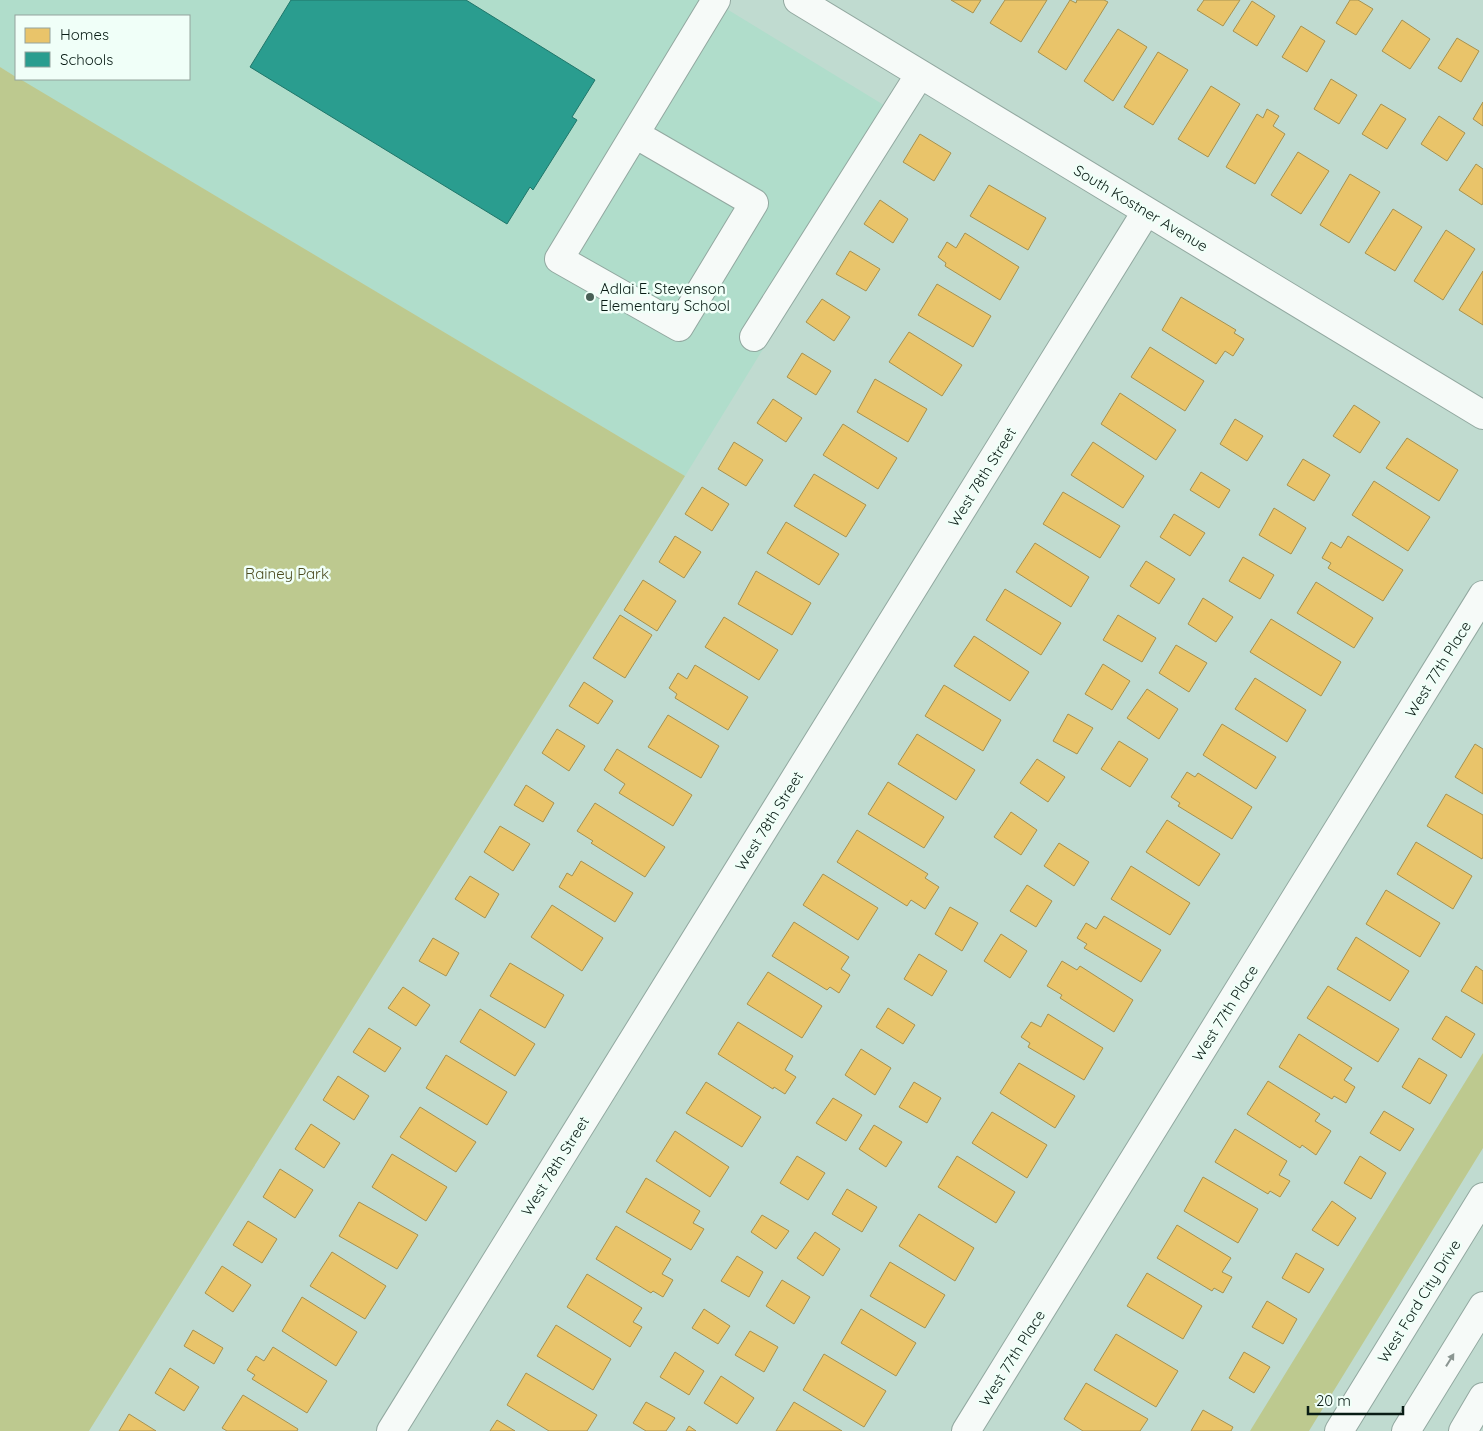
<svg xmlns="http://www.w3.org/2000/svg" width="1483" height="1431" font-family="Quicksand,sans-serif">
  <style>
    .built { fill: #b0ddcb }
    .green { fill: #bdc98f }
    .homes { fill: #e9c46a; stroke: #a69250 }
    .schools { fill: #2a9d8f; stroke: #20766a }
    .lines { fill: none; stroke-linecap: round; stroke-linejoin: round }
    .minor-casing { stroke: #92a8a0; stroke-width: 30 }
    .minor { stroke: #f6faf8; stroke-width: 28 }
    .oneway { fill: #8b9692 }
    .poi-dot { fill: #495f56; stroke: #f0fff8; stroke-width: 2 }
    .labels { text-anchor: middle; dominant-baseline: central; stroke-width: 5; stroke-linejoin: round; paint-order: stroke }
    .street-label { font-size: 15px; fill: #091c15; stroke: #f0fff8 }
    .poi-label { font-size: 15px; fill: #091c15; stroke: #f0fff8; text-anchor: start }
    .park-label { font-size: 15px; fill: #4b4b1f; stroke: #f0fff8 }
  </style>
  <rect width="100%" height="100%" fill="#c0dbd0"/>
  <!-- built -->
  <path class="built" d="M0,0h712l193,118 -220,358 -666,-397h170v-63h-173v61l-16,-10z"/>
  <!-- green -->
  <path class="green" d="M0,67l16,10v2h4l665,397 -596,955h-89z
    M1483,1053v95l-174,283h-59z"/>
  <!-- homes -->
  <path class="homes" d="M951,0h30l-8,13z
    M1005,0h42l-26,42 -31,-19z
    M1070,0l6,3 1,-3h27l4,2 -42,68 -28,-18z
    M1204,0h36l-17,26 -26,-16z
    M1350,0h8l15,9 -17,26 -20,-12z
    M1252,1l23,15 -18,30 -24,-15z
    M1402,20l28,19 -20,30 -28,-18z
    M1301,26l24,15 -18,31 -25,-15z
    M1118,29l29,18 -34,54 -29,-20z
    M1457,38l22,13 -18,31 -23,-14z
    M1158,52l30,18 -35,55 -29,-18z
    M1331,79l26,16 -18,29 -25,-15z
    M1211,86l29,18 -32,53 -30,-18z
    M1483,102v24l-10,-7z
    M1381,104l25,15 -19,30 -25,-15z
    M1267,109l12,7 -6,10 12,8 -30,50 -29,-17 31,-53 6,4z
    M1439,116l26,17 -18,28 -26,-17z
    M920,134l31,19 -17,28 -31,-19z
    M1298,152l31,19 -28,43 -30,-19z
    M1476,164l7,5v34l-1,2 -23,-15z
    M1350,174l30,18 -31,51 -29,-18z
    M989,185l57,33 -18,32 -58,-34z
    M880,200l28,19 -15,24 -29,-19z
    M1393,209l29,18 -27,44 -30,-18z
    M1446,230l29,19 -32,51 -29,-19z
    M965,233l54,34 -19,33 -55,-34 1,-3 -8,-6 9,-15 9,6z
    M850,251l30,18 -14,22 -30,-17z
    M1483,271v54l-24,-15z
    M937,284l54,32 -18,31 -55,-32z
    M1181,297l55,33 -2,3 10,6 -11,17 -8,-5 -9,13 -54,-34z
    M822,299l28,18 -16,24 -28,-19z
    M909,332l53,33 -20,31 -53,-34z
    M1150,347l54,34 -19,30 -54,-34z
    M802,353l29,18 -15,24 -29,-18z
    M875,379l52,30 -19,33 -51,-30z
    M1120,393l56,37 -20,30 -55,-36z
    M773,399l29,19 -16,24 -29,-19z
    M1354,405l26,17 -20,31 -27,-17z
    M1235,419l28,17 -16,25 -27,-17z
    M843,424l54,34 -19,31 -55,-34z
    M1407,438l51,32 -19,31 -53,-33z
    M734,442l29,18 -17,26 -28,-17z
    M1093,442l51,34 -21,32 -52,-33z
    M1303,459l27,16 -16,26 -27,-16z
    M1201,472l29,18 -11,18 -29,-18z
    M814,474l52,31 -20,32 -52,-31z
    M1374,481l56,36 -22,34 -56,-36z
    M702,487l27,17 -17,27 -27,-17z
    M1063,492l57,34 -20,32 -57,-34z
    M1274,508l32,20 -15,26 -32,-19z
    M1174,514l31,19 -15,23 -30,-19z
    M786,522l53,32 -20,31 -52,-32z
    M675,536l26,16 -17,26 -25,-16z
    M1348,536l55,34 -20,31 -55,-33 3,-5 -9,-5 9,-16 10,6z
    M1035,543l54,34 -18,30 -55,-35z
    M1243,557l31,18 -14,24 -31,-18z
    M1146,561l29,18 -16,25 -29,-18z
    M756,571l55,32 -19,32 -54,-31z
    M643,580l33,21 -19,30 -33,-21z
    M1316,582l57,36 -19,30 -57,-35z
    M1005,589l56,34 -20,32 -55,-35z
    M1203,598l30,19 -17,25 -28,-18z
    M620,615l32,20 -27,43 -32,-20z
    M1118,615l38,23 -14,24 -39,-22z
    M724,617l54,33 -19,30 -54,-33z
    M1271,619l70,43 -20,34 -71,-44z
    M974,636l55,36 -19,29 -56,-35z
    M1176,645l31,18 -18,29 -30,-19z
    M1103,664l27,17 -18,29 -27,-16z
    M695,665l53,32 -20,33 -53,-32 2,-4 -8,-6 9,-15 9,6z
    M1255,678l51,32 -19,32 -52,-33z
    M584,682l29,19 -15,23 -29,-18z
    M944,685l57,35 -18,31 -58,-35z
    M1147,689l31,20 -19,30 -32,-21z
    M1068,714l25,14 -16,26 -24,-13z
    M668,715l51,31 -18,32 -53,-31z
    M1222,724l54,33 -20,32 -53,-34z
    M557,729l28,17 -16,25 -27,-18z
    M917,734l58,36 -19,30 -58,-36z
    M1119,741l29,18 -18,28 -29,-18z
    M1475,744l8,5v45l-28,-17z
    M617,749l75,46 -19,31 -54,-33 6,-9 -21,-14z
    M1037,759l28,18 -17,25 -28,-19z
    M1187,772l8,5 3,-4 54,34 -20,32 -54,-33 2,-3 -9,-6z
    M888,782l56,35 -20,31 -56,-34z
    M526,785l28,18 -11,19 -29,-17z
    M1446,794l37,21v42l-1,2 -55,-33z
    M595,803l70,44 -20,30 -54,-34 2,-2 -16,-10z
    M1011,812l26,18 -16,25 -27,-18z
    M1167,820l53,34 -21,32 -53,-34z
    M500,826l30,18 -17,27 -29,-19z
    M857,830l71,44 -3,4 14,9 -14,22 -14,-9 -4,6 -70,-44z
    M1416,842l56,34 -19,33 -56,-35z
    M1059,843l30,19 -15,24 -30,-20z
    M581,861l52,32 -18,29 -56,-35 8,-14 5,3z
    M1131,866l59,37 -20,32 -59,-36z
    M823,874l55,34 -20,32 -55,-35z
    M470,876l29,18 -14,24 -30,-19z
    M1027,885l25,16 -16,26 -26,-16z
    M1386,890l54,33 -20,34 -54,-33z
    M552,905l51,33 -21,33 -51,-34z
    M950,907l28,16 -16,28 -27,-17z
    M1104,916l57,34 -20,32 -57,-34 3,-4 -10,-6 9,-15 10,6z
    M794,922l55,35 -8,12 9,6 -11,18 -9,-6 -3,3 -55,-34z
    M1001,934l26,17 -17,27 -26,-17z
    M1356,937l53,34 -19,30 -53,-32z
    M433,938l26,15 -13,23 -27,-15z
    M919,954l28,17 -15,25 -28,-17z
    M1062,961l15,9 3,-4 53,34 -19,32 -54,-34 2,-3 -15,-9z
    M510,963l54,32 -19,33 -55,-32z
    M1476,966l7,5v33l-22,-13z
    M768,972l54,34 -20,32 -55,-34z
    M1328,986l71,43 -21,33 -71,-44z
    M403,987l27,18 -14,21 -28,-18z
    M888,1008l27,17 -12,19 -27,-17z
    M480,1009l55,35 -20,32 -55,-34z
    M1048,1014l55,34 -19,32 -56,-33 2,-4 -9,-6 10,-15 10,5z
    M1446,1016l29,18 -14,24 -29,-19z
    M738,1022l55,34 -8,14 11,7 -11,17 -11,-7 -1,2 -55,-35z
    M369,1028l32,20 -16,24 -32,-20z
    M1299,1034l53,34 -8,12 11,7 -9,16 -12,-7 -2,3 -53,-32z
    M861,1049l30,19 -16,27 -30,-20z
    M446,1055l61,37 -20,33 -61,-37z
    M1419,1058l28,17 -17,29 -28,-17z
    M1019,1063l56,33 -20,32 -55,-35z
    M338,1076l31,20 -15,24 -31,-20z
    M1268,1081l52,33 -5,7 16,10 -15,24 -14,-10 -2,3 -53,-34z
    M706,1082l55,35 -19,30 -56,-34z
    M914,1082l27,16 -14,25 -28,-16z
    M833,1098l29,17 -16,26 -30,-18z
    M420,1107l56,35 -20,30 -56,-35z
    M1384,1111l30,18 -14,22 -30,-18z
    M992,1112l55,33 -20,33 -55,-35z
    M311,1124l29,19 -16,25 -29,-19z
    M874,1125l28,17 -16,25 -27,-18z
    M1235,1129l52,32 -8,14 11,6 -10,16 -10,-6 -2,3 -53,-32z
    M675,1131l54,36 -19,30 -54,-36z
    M392,1154l55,33 -21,34 -54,-34z
    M797,1156l28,17 -17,27 -28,-17z
    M957,1156l58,36 -19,31 -58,-36z
    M1360,1156l26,17 -15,26 -27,-16z
    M280,1169l33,21 -18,28 -32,-21z
    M1203,1177l55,32 -20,34 -54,-32z
    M646,1178l54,33 -7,12 11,6 -13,21 -65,-38z
    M847,1189l30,18 -15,25 -30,-18z
    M1332,1201l24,17 -18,28 -26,-16z
    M359,1202l59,33 -21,34 -58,-33z
    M919,1214l55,34 -19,33 -56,-35z
    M762,1215l27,16 -13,18 -25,-17z
    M248,1221l29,18 -15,24 -29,-18z
    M1177,1225l54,33 -9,14 10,5 -9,16 -9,-5 -2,3 -55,-33z
    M616,1226l55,33 -9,15 11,6 -10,17 -10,-6 -2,2 -55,-34z
    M815,1232l25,17 -17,27 -26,-18z
    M332,1252l54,34 -21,33 -55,-33z
    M1296,1253l28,16 -15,24 -27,-15z
    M737,1256l26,16 -14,25 -28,-16z
    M890,1262l55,33 -20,33 -55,-32z
    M222,1266l29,19 -18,27 -28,-19z
    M1147,1273l55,33 -19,33 -56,-33z
    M587,1274l55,34 -9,14 9,5 -12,20 -63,-40z
    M782,1280l28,17 -16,27 -28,-18z
    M302,1297l55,35 -21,34 -54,-35z
    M1267,1301l30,18 -14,25 -31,-17z
    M704,1309l26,17 -12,18 -26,-16z
    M861,1309l55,34 -20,33 -55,-33z
    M556,1325l55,34 -18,31 -56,-34z
    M193,1330l30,18 -9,16 -30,-18z
    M750,1331l28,16 -14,25 -29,-17z
    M1116,1334l62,37 -22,36 -62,-37z
    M273,1347l54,34 -20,32 -55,-34 3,-4 -8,-5 9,-14 8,5z
    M675,1352l29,19 -15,24 -29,-18z
    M1244,1352l26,15 -16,26 -25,-15z
    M824,1354l62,37 -22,36 -61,-37z
    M170,1368l29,19 -15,24 -29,-18z
    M526,1373l71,42 -10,16h-38l-42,-26z
    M721,1376l33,22 -17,26 -33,-21z
    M1086,1383l62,36 -8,12h-57l-19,-12z
    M243,1395l55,34 -1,2h-70l-5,-3z
    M646,1402l29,16 -9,13h-20l-13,-8z
    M794,1402l48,29h-66z
    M1203,1410l30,17 -2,4h-40z
    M129,1414l27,17h-37z
    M497,1420l18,11h-25z
    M689,1426l7,5h-10z"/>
  <!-- schools -->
  <path class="schools" d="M291,0h175l129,80 -23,37 5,3 -44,70 -3,-3 -23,37 -257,-157z"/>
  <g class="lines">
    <defs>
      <path id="minor" d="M798,0l685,415
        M635,134l119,69 -75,124 -120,-68c52,-87 105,-173 157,-259
        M754,337l166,-263
        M391,1431l755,-1219
        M966,1431l517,-836
        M1339,1431l144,-234
        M1406,1431l77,-125
        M1463,1431l20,-34"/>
    </defs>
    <!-- minor casing -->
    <use href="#minor" class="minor-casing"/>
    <!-- minor -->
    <use href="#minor" class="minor"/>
  </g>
  <!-- one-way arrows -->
  <defs><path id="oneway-solid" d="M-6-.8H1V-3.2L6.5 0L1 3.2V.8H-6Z" transform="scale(1.25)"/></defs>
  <use class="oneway" href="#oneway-solid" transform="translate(1450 1360) rotate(-58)"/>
  <!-- markers -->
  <circle class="poi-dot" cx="590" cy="297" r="5"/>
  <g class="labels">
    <!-- street labels -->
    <g class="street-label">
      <text transform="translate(1141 208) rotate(31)">South Kostner Avenue</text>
      <text transform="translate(982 477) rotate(-58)">West 78th Street</text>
      <text transform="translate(1438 669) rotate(-58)">West 77th Place</text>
      <text transform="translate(769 821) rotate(-58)">West 78th Street</text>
      <text transform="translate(1225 1013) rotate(-58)">West 77th Place</text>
      <text transform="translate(555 1166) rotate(-58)">West 78th Street</text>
      <text transform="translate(1419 1301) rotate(-58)">West Ford City Drive</text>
      <text transform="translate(1012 1358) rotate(-58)">West 77th Place</text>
    </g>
    <!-- poi labels -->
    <g class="poi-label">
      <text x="600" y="288">Adlai E. Stevenson<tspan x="600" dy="17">Elementary School</tspan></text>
    </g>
    <!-- park labels -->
    <g class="park-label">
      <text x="287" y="573">Rainey Park</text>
    </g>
  </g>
  <!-- legend -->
  <rect x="15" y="15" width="175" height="65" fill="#f0fff8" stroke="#94a49d"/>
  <rect x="25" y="28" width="25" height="15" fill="#e9c46a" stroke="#94a49d"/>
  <text x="60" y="40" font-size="15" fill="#091c15">Homes</text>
  <rect x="25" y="52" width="25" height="15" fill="#2a9d8f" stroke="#94a49d"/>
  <text x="60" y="65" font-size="15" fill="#091c15">Schools</text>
  <!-- scale -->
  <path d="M1308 1406v8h95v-8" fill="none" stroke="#091c15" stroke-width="2.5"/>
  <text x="1316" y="1406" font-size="15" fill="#091c15" stroke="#f0fff8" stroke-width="4" paint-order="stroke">20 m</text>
</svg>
